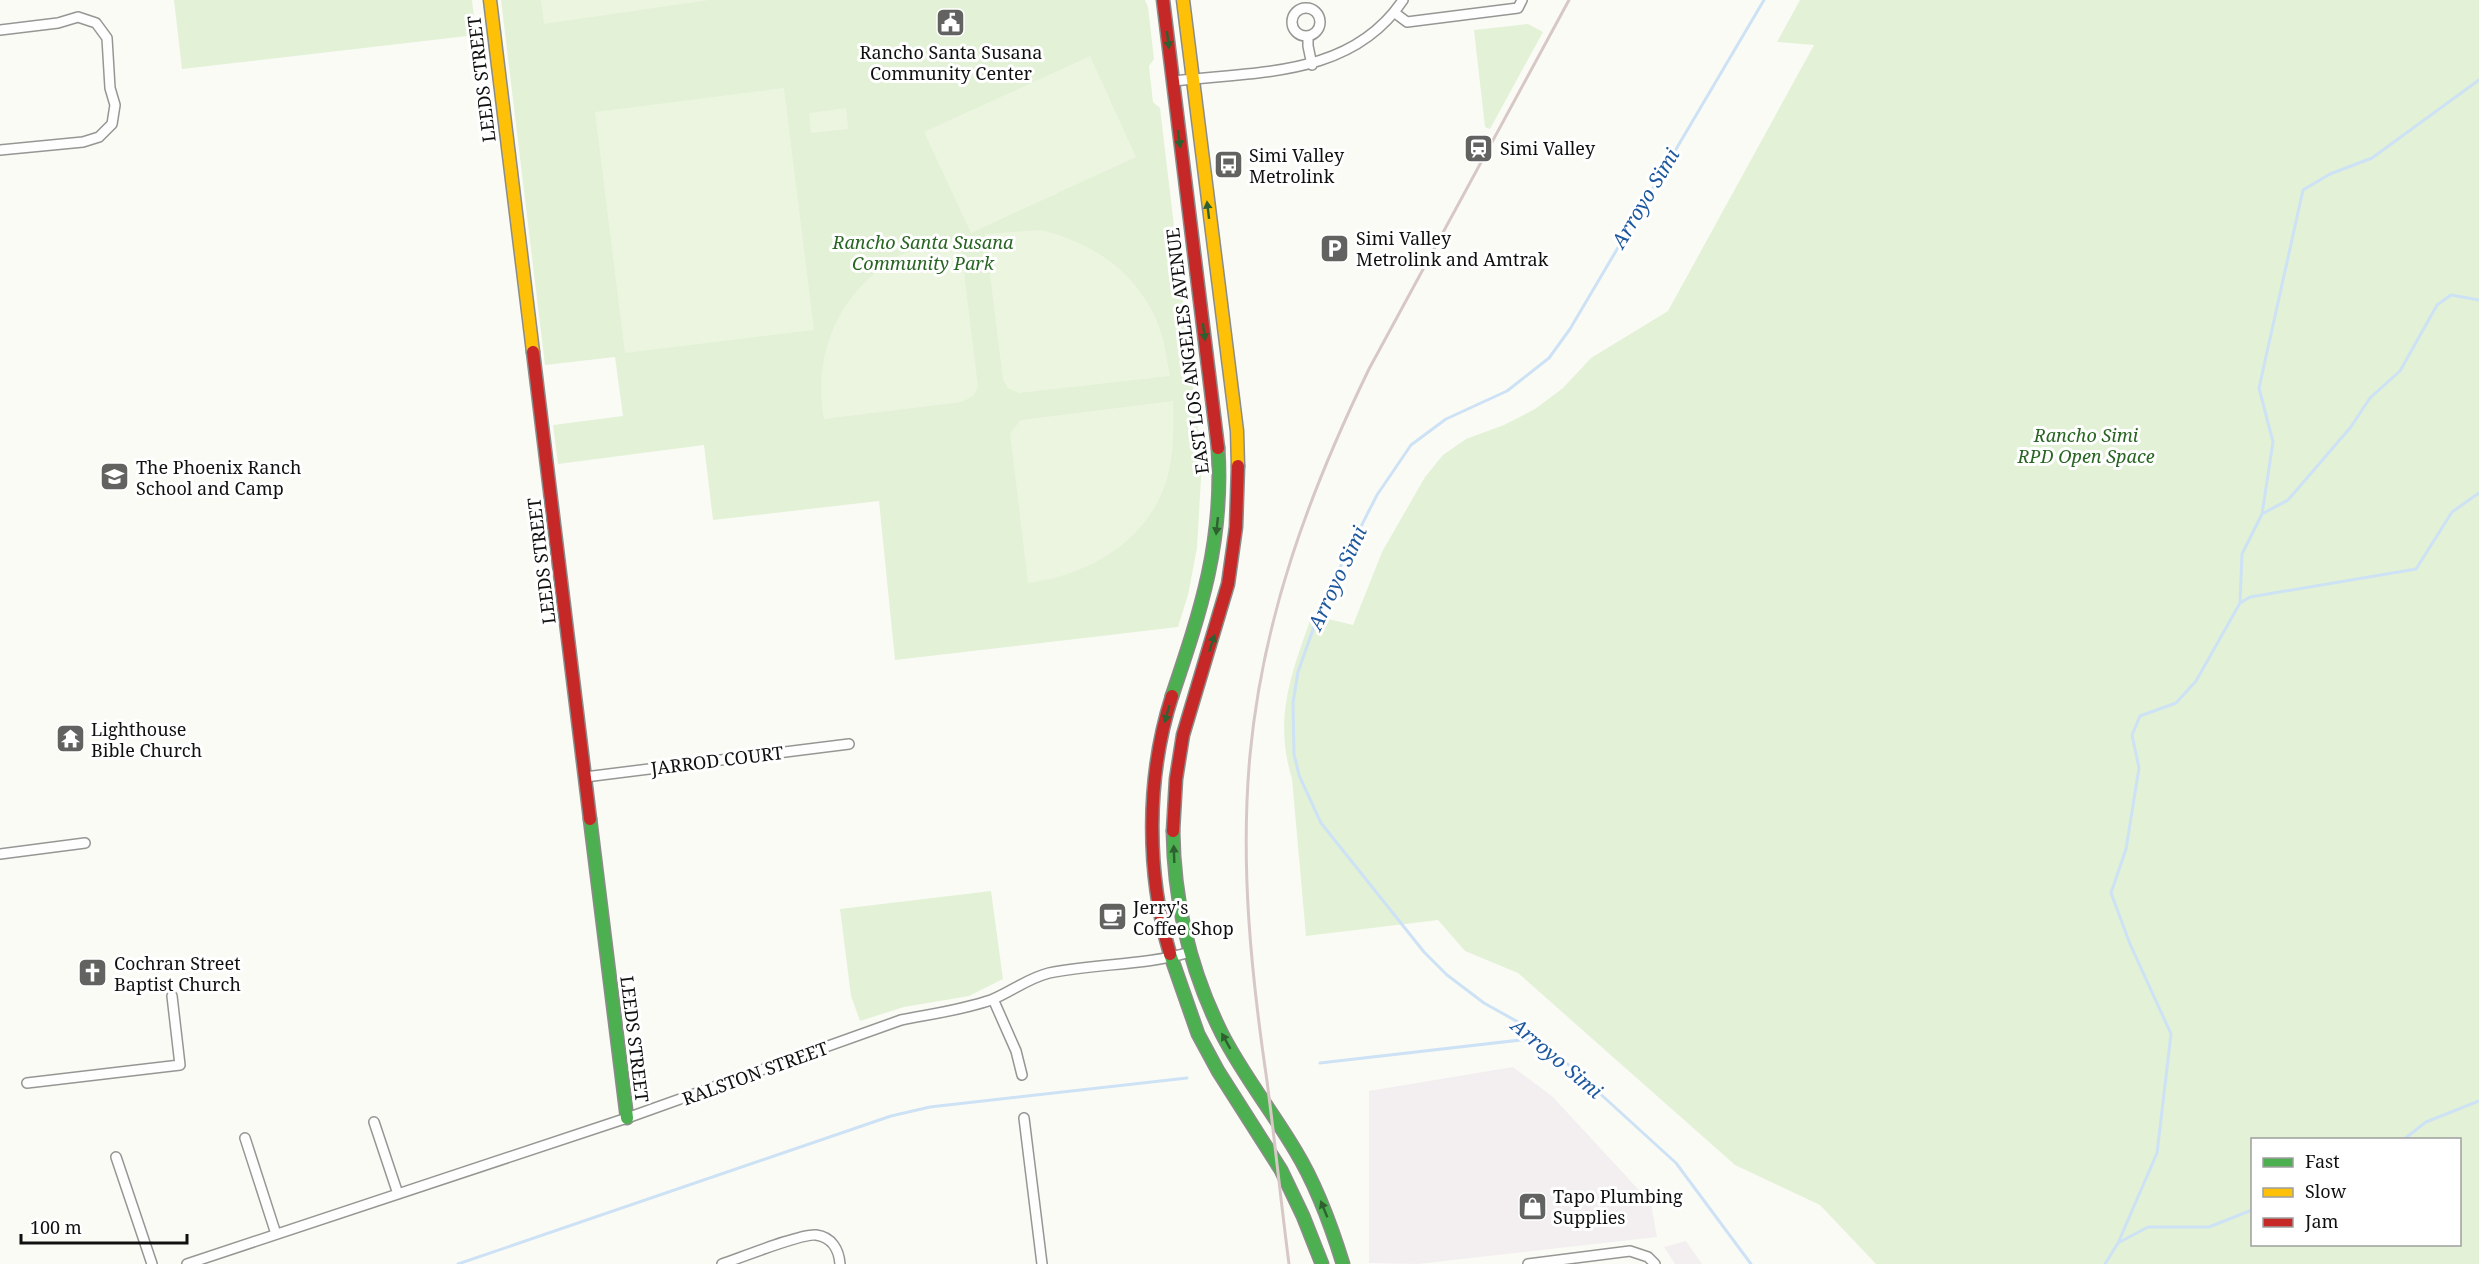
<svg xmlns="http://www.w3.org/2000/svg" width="2479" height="1264" font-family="'Noto Serif',serif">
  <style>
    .industrial { fill: #f3eff1 }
    .green { fill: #e3f1d7; fill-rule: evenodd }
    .pitch { fill: #ecf5e0 }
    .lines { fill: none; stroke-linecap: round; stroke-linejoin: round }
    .stream { stroke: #cde2f5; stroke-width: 3 }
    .street-casing { stroke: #969694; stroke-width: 12 }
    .fast-casing { stroke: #8c8c8a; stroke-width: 15 }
    .slow-casing { stroke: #8c8c8a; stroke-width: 15 }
    .jam-casing { stroke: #8c8c8a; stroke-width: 15 }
    .street { stroke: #fefefe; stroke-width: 9 }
    .fast { stroke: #4caf50; stroke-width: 12 }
    .slow { stroke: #ffc107; stroke-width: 12 }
    .jam { stroke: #c62828; stroke-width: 12 }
    .rail { stroke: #d7c8c6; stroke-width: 3 }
    .oneway { fill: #2e6030 }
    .labels { text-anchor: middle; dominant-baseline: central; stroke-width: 6; stroke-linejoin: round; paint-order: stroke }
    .poi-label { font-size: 18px; fill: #101010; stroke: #fff; text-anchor: start }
    .street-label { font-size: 18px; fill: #101010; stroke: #fff }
    .park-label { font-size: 18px; font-style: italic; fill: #286522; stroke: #fff }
    .water-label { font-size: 20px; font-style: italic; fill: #1d579d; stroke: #fff }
  </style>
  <rect width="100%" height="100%" fill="#fbfbf6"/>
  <!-- industrial -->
  <path class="industrial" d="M1513,1067l39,29 99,107 6,34 -239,27 -49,-1v-172z
    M1686,1241l16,23h-27l-11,-17z"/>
  <!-- green -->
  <path class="green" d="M174,0h298l4,35 -294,34z
    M501,0h644l3,7 6,52 -5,7 4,36 7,6 42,353 -5,87 -9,47 -10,32 -283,33 -16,-159 -166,19 -9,-75 -146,19 -5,-39 70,-9 -8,-59 -70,8z
    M1800,0h679v1264h-603l-56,-59 -85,-40 -217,-192 -53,-22 -27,-31 -132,16 -14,-157c-19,-61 0,-107 20,-164l41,10 29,-73 43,-75 18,-22 23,-16 38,-14 31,-16 28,-21 28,-30 77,-47 146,-266 -37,-3zM2252,1140h208v104h-208z
    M1528,24l15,8 -53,97 -5,-2 -11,-97z
    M991,891l12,88 -34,17 -65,11 -44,14 -9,-25 -11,-87z"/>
  <!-- pitch -->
  <path class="pitch" d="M541,0h168l-165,24z
    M1090,56l46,101 -165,76 -47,-101z
    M784,88l30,242 -189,23 -30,-241z
    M846,108l2,21 -37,4 -2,-20z
    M1041,230c58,14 105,49 122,109 3,12 4,24 7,37l-151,17 -11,-5 -5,-8 -18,-146z
    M960,239l18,148 -5,9 -11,6 -138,17c-10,-55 7,-109 51,-146 9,-7 19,-16 31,-20 17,-8 35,-11 54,-14z
    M1173,401c1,26 1,53 -6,78 -19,63 -79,96 -139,104l-18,-150 11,-13z"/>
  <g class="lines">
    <!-- stream -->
    <path class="stream" d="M2262,514l11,-72 -14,-54 44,-198 27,-16 42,-16 107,-78
      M2240,603l10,-6 166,-28 36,-57 27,-19
      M1320,1063l218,-25
      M2403,1140l23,-18 53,-21
      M2118,1243l30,-16h61l43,-17
      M458,1264l433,-148 39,-9 257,-29
      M1751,1264l-75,-101 -149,-136 -43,-24 -37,-28 -23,-23 -103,-129 -22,-48 -5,-21 -1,-51 5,-31 25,-71 54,-106 34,-50 35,-26 61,-28 42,-33 21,-29 194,-329
      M2105,1264l13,-21 39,-90 14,-119 -41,-90 -19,-51 15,-44 13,-81 -7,-33 8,-19 36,-13 20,-22 44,-78 2,-49 20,-40 26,-14 62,-72 20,-30 30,-27 37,-66 14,-10 28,5"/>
    <defs>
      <path id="street" d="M1292 22a14 14 0 1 1 28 0a14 14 0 1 1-28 0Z
        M1395,13l12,9 111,-14 4,-8
        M0,30l58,-7 20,-6 18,6 11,15 3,50 5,17 -3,19 -13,13 -16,5 -83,8
        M1308,36v10l4,19
        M1173,81c83,-10 178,-3 230,-81
        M585,777l264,-33
        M0,854l85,-11
        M993,999l23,52 6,24
        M27,1083l153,-18 -8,-69
        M1024,1118l18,146
        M374,1122l24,72
        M245,1138l31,96
        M116,1157l36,107
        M187,1264l440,-146 274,-98c30,-6 61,-10 90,-20 20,-8 37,-22 58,-27 47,-10 95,-7 141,-21
        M722,1264c18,-6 80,-31 94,-29 16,2 23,15 24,29
        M1528,1264l102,-13 18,6 7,7"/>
      <path id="fast" d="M1172,696c29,-86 52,-155 46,-248
        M590,819l37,299
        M1173,831c1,71 17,139 49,203 21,41 50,77 73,116 22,36 36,75 48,114
        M1170,954l28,80 20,37 63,99 22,46 19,48"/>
      <path id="slow" d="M490,0l43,352
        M1183,0l54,431 1,35"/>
      <path id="jam" d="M1163,0l55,448
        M533,352l57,467
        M1173,831l3,-52 7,-44 45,-151 8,-57 2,-61
        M1170,954c-24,-82 -24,-177 2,-258"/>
    </defs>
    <!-- street casing -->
    <use href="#street" class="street-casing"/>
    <!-- fast casing -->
    <use href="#fast" class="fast-casing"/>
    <!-- slow casing -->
    <use href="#slow" class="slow-casing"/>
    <!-- jam casing -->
    <use href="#jam" class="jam-casing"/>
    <!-- street -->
    <use href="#street" class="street"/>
    <!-- fast -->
    <use href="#fast" class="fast"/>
    <!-- slow -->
    <use href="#slow" class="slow"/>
    <!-- jam -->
    <use href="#jam" class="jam"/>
    <!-- rail -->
    <path class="rail" d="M1289,1264c-8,-61 -14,-122 -22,-183 -16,-108 -27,-217 -17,-326 13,-138 59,-262 119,-386l200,-369"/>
  </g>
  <!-- one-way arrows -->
  <defs><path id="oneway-solid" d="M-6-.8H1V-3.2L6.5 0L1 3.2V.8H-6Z" transform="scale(1.5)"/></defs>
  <g class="oneway">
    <use href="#oneway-solid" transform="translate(1168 40) rotate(83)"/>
    <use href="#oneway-solid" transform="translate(1179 139) rotate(83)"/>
    <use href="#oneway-solid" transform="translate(1208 210) rotate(-97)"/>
    <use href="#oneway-solid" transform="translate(1204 332) rotate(83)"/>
    <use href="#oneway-solid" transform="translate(1217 526) rotate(96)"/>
    <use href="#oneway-solid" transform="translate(1212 643) rotate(-72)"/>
    <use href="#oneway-solid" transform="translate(1167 714) rotate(105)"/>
    <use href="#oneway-solid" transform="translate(1174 854) rotate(-92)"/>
    <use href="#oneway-solid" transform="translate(1226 1041) rotate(-119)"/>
    <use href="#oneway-solid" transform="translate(1324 1209) rotate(-112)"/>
  </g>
  <!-- icons -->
  <defs>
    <symbol id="civic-square" viewBox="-11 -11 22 22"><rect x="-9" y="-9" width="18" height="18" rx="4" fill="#626260" stroke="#fff"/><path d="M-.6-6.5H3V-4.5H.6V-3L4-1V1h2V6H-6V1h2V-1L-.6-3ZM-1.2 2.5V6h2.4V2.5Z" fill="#fff"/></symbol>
    <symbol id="station-square" viewBox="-11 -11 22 22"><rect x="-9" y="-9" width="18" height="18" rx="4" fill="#626260" stroke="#fff"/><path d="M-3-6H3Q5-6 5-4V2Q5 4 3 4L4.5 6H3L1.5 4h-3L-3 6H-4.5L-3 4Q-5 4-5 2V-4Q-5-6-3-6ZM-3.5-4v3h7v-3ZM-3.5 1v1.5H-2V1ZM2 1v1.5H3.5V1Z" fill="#fff"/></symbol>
    <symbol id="bus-square" viewBox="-11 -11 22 22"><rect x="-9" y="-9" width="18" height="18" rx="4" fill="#626260" stroke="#fff"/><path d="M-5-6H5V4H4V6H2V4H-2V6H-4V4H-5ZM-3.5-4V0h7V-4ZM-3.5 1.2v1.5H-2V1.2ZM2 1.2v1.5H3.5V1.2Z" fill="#fff"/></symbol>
    <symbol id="parking-square" viewBox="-11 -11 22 22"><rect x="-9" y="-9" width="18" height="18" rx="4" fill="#626260" stroke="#fff"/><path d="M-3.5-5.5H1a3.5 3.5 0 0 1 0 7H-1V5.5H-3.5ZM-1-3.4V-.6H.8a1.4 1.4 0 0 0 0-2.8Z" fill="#fff"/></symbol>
    <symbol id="school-square" viewBox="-11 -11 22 22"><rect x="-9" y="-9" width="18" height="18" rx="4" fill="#626260" stroke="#fff"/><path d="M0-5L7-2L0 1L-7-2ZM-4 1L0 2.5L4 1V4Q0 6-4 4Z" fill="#fff"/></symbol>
    <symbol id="temple-square" viewBox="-11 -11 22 22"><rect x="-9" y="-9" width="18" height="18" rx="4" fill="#626260" stroke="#fff"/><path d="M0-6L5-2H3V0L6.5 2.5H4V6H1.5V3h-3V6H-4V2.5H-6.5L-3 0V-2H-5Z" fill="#fff"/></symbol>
    <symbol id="cafe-square" viewBox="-11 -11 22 22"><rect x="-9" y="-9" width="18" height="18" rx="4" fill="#626260" stroke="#fff"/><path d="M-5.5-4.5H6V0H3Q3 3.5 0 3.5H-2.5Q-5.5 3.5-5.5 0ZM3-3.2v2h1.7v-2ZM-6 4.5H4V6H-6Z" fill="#fff"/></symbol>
    <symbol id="church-square" viewBox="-11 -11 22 22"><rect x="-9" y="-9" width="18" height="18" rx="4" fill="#626260" stroke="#fff"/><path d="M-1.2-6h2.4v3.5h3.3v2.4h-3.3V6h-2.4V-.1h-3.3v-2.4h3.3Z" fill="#fff"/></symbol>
    <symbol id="shop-square" viewBox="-11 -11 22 22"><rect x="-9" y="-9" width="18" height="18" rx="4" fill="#626260" stroke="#fff"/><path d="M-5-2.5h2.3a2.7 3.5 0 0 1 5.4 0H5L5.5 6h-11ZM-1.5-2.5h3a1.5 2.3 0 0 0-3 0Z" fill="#fff"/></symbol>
  </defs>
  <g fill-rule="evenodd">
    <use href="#civic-square" x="934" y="6" width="33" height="33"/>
    <use href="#station-square" x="1462" y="132" width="33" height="33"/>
    <use href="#bus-square" x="1212" y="148" width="33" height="33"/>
    <use href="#parking-square" x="1318" y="232" width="33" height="33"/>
    <use href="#school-square" x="98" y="460" width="33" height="33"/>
    <use href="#temple-square" x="54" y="722" width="33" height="33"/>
    <use href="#cafe-square" x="1096" y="900" width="33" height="33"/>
    <use href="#church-square" x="76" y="956" width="33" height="33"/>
    <use href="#shop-square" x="1516" y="1190" width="33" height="33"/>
  </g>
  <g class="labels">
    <!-- poi labels -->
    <g class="poi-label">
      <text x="951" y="52" text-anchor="middle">Rancho Santa Susana<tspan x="951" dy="21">Community Center</tspan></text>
      <text x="1500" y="148">Simi Valley</text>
      <text x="1249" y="155">Simi Valley<tspan x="1249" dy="21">Metrolink</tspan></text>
      <text x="1356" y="238">Simi Valley<tspan x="1356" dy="21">Metrolink and Amtrak</tspan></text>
      <text x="136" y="467">The Phoenix Ranch<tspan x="136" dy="21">School and Camp</tspan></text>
      <text x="91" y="729">Lighthouse<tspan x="91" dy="21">Bible Church</tspan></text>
      <text x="1133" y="907">Jerry's<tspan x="1133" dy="21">Coffee Shop</tspan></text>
      <text x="114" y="963">Cochran Street<tspan x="114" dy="21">Baptist Church</tspan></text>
      <text x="1553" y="1196">Tapo Plumbing<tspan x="1553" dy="21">Supplies</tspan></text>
    </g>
    <!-- street labels -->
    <g class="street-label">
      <text transform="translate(481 79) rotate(-97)">LEEDS STREET</text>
      <text transform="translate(1187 351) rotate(-97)">EAST LOS ANGELES AVENUE</text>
      <text transform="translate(541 561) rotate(-97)">LEEDS STREET</text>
      <text transform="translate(717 760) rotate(-7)">JARROD COURT</text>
      <text transform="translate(635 1039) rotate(83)">LEEDS STREET</text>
      <text transform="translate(755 1073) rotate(-20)">RALSTON STREET</text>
    </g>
    <!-- park labels -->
    <g class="park-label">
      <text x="923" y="242">Rancho Santa Susana<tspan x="923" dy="21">Community Park</tspan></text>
      <text x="2086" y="435">Rancho Simi<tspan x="2086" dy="21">RPD Open Space</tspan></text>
    </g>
    <!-- water labels -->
    <g class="water-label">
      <text transform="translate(1645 198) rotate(-59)">Arroyo Simi</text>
      <text transform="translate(1337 578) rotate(-65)">Arroyo Simi</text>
      <text transform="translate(1557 1058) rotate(40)">Arroyo Simi</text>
    </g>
  </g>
  <!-- legend -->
  <rect x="2251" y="1138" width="210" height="108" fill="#ffffff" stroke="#9f9f9f" stroke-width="1.5"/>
  <rect x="2263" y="1158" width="30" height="9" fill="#4caf50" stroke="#9f9f9f" stroke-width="1.5"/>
  <text x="2305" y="1168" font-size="18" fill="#101010">Fast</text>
  <rect x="2263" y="1188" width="30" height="9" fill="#ffc107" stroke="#9f9f9f" stroke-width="1.5"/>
  <text x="2305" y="1198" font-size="18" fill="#101010">Slow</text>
  <rect x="2263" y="1218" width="30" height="9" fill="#c62828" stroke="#9f9f9f" stroke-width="1.5"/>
  <text x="2305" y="1228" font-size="18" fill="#101010">Jam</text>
  <!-- scale -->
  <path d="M21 1234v9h166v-9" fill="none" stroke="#101010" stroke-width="3"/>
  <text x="30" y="1234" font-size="18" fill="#101010" stroke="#ffffff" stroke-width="4.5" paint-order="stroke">100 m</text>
</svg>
